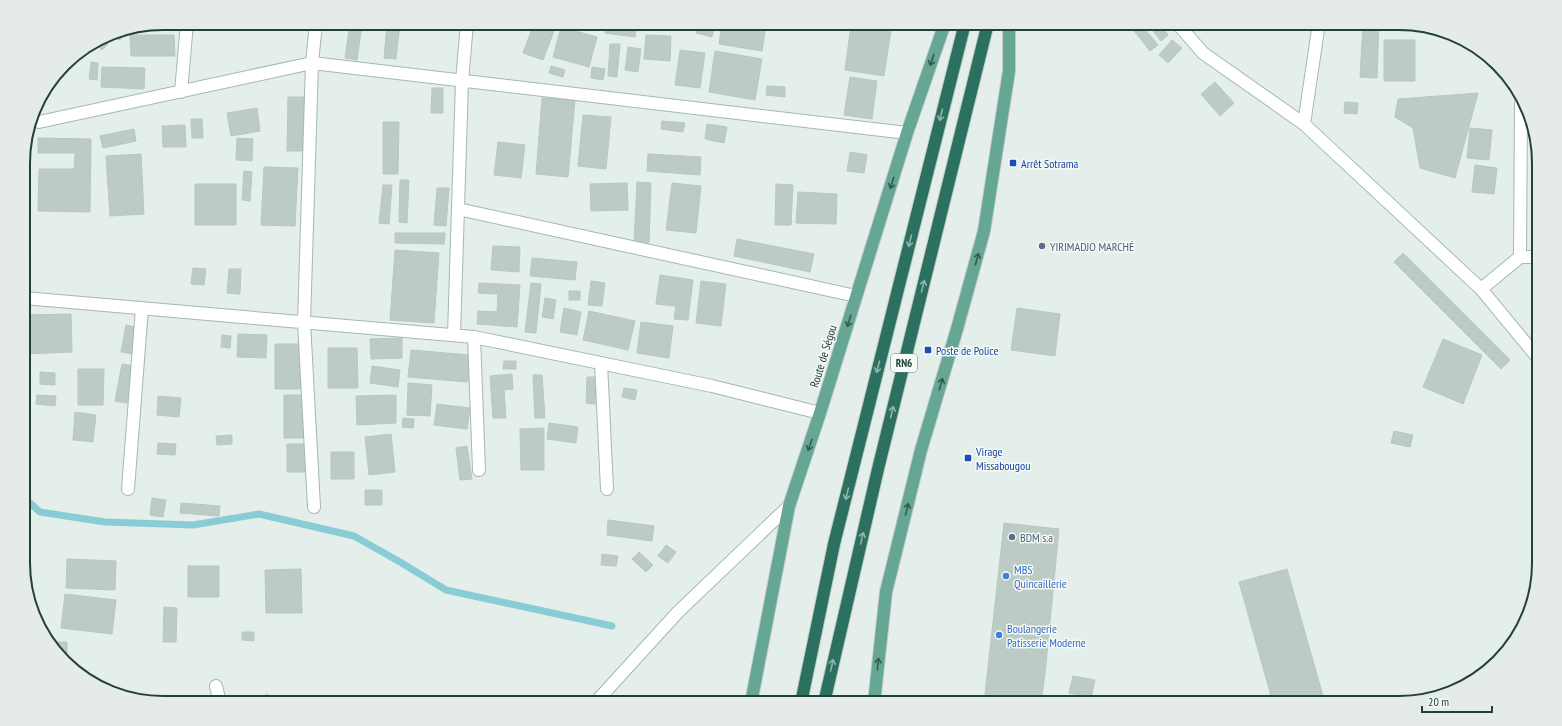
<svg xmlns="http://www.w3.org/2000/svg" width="1562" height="726" font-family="'PT Sans Narrow',sans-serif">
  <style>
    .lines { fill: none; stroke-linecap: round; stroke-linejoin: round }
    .stream { stroke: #8accd6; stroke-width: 7 }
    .building { fill: #bcccc5; stroke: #b6c9c0 }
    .minor-casing { stroke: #a6b7b1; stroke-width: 14 }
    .major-casing { stroke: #c1cac7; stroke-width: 14 }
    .highway-casing { stroke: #c1cac7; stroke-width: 14 }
    .minor { stroke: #fff; stroke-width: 12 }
    .major { stroke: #66a694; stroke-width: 12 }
    .highway { stroke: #2c7060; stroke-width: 12 }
    .oneway { stroke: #335a4f }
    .oneway2 { stroke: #90b5ac }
    .transit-dot { fill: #1a4fb4; stroke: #f5faf8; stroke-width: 1.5 }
    .service-dot { fill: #5c6f8a; stroke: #f5faf8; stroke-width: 1.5 }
    .shop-dot { fill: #3f7fe0; stroke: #f5faf8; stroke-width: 1.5 }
    .labels { text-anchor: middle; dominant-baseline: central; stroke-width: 3; stroke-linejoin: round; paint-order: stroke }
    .shield { fill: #f5faf8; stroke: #617872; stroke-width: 1 }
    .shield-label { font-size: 11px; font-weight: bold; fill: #224138 }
    .transit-label { font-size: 12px; fill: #164399; stroke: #f5faf8; text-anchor: start }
    .service-label { font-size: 12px; fill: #4e5e75; stroke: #f5faf8; text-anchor: start }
    .street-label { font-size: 12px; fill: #224138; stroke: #f5faf8 }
    .shop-label { font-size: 12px; fill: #366cbe; stroke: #f5faf8; text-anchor: start }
    .rim { fill: none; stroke: #224138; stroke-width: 2 }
  </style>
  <rect width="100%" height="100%" fill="#e4eeea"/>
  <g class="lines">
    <!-- stream -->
    <path class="stream" d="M24,498l16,14 65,10 88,3 66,-11 95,22 46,26 46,28 166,36"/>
  </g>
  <!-- building -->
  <path class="building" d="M350,23l12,2 -5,35 -12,-2z
    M387,23l13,1 -4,35 -12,-1z
    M534,23h23l-14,37 -20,-7z
    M606,23h31l-2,14 -30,-4z
    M698,23h17l-3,14 -16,-4z
    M722,23h30l14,2 -4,26 -43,-7z
    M1128,23h12l18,22 -8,6z
    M1147,23h12l9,12 -7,6z
    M1363,23h16l-2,55 -17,-1z
    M1387,23h12l13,3v4l-25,-1z
    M851,25l40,5 -7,46 -39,-6z
    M561,27l36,10 -8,30 -36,-10z
    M125,30l-5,10 -11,-6h1z
    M130,35h44l1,21h-44z
    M646,35l25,1 -1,25 -26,-2z
    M102,38l6,6 -6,6 -7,-7z
    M1172,40l10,8 -14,15 -9,-8z
    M1384,40h31v41h-31z
    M610,44h10l-3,33 -9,-1z
    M628,47l13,2 -3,23 -13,-2z
    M680,50l25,3 -5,35 -25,-3z
    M715,51l47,8 -7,41 -46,-8z
    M91,62l7,1 -1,17 -8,-1z
    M551,66l14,4 -2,7 -14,-4z
    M102,67l43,1 -1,21 -43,-2z
    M592,67l13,2 -2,11 -12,-2z
    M850,77l27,4 -5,38 -28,-4z
    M1215,82l19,21 -14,13 -19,-22z
    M767,86l18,1v10l-19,-2z
    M432,88h11v25h-12z
    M1478,93l-23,85 -35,-10 -7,-40 -18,-11 3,-18z
    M288,97h16l-1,54h-16z
    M542,98l33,2 -7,77 -32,-3z
    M1345,102l13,1 -1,11 -13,-1z
    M257,108l3,23 -29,5 -4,-23z
    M583,115l28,2 -5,52 -28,-3z
    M191,119h11l1,19h-11z
    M662,121l23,2 -2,9 -22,-3z
    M383,122h16l-1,52h-15z
    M707,124l20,3 -3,16 -19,-4z
    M185,125l1,22h-23l-1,-21z
    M1470,128l22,2 -3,30 -22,-2z
    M134,129l2,12 -33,7 -3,-12z
    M38,138l53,1 -1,73 -52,-1 1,-42h35l1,-16h-37z
    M237,138l16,1 -1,22 -16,-1z
    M498,142l27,3 -4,33 -27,-3z
    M850,152l17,3 -3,18 -17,-2z
    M141,154l3,60 -34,2 -4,-60z
    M648,154l53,3 -1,18 -53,-4z
    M1475,165l22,3 -3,26 -22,-2z
    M264,167l34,1 -3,58 -34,-1z
    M244,171l8,1 -2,29 -8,-1z
    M400,180h9l-2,43 -8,-1z
    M637,182l14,1 -2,60 -15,-1z
    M627,183l1,27 -37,1 -1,-27z
    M672,183l29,3 -5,47 -30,-3z
    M195,184h41v41h-41z
    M776,184l17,1 -2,40h-16z
    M383,185h9l-3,39 -10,-1z
    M437,188h12l-3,38 -12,-1z
    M798,192l39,2 -1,30 -40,-1z
    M395,233h50l-1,11 -49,-1z
    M737,239l77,15 -4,18 -76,-16z
    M493,246l27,1 -1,25 -28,-2z
    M395,250l44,3 -5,70 -44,-3z
    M1403,253l107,107 -9,9 -107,-107z
    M532,258l45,4 -2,18 -45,-4z
    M193,268l13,1 -2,16 -13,-1z
    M229,269h12l-1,25 -13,-1z
    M660,275l33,5 -5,40 -14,-1 2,-13 -20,-2z
    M591,281l14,2 -3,23 -14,-1z
    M701,281l25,3 -5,42 -25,-3z
    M479,283l41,2 -3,42 -40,-3 1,-13 19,1 1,-18 -20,-1z
    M531,283l10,1 -5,49 -11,-1z
    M569,291h11v9h-11z
    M545,298l11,2 -3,19 -11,-2z
    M564,308l17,4 -4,23 -17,-3z
    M1017,308l43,6 -5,42 -44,-6z
    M589,311l46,10 -7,29 -45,-10z
    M71,314l1,38 -47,2 -1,-39z
    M641,322l32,4 -4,32 -32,-5z
    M126,325l14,3 -6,26 -13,-2z
    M238,334l29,1 -1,23 -29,-1z
    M222,335l9,1 -1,12 -9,-1z
    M402,338v20l-31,1 -1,-20z
    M1443,339l39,16 -19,49 -40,-17z
    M275,344h27v45h-27z
    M328,348h29l1,40h-30z
    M411,350l59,5 -2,27 -60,-5z
    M504,361h12v8h-13z
    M122,364l12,2 -7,37 -12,-2z
    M372,366l28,4 -2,17 -28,-4z
    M78,369h26l-1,36h-25z
    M24,370h3l-1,30h-2z
    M40,372l15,1v12l-15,-1z
    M512,374l1,15 -9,1 2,28h-13l-3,-42z
    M533,375h9l3,43h-10z
    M587,377h9l-1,27 -9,-1z
    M408,383l24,2 -2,31 -23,-1z
    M624,388l13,2 -2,10 -13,-3z
    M37,395l19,1 -1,10 -19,-2z
    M284,395h23v43h-23z
    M396,395v28l-39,2 -1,-29z
    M158,396l23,2 -2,19 -22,-2z
    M437,404l33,4 -3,21 -33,-4z
    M75,412l21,3 -3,27 -20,-2z
    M403,418l11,1 -1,9 -11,-1z
    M549,423l29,4 -2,16 -29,-4z
    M544,428v42h-23l-1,-41z
    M1394,431l19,4 -3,12 -19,-4z
    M391,434l4,38 -26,3 -4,-38z
    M232,435v9l-15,1 -1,-9z
    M158,443l18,1 -1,11 -18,-1z
    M287,444h21v28h-21z
    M467,446l5,33 -12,1 -4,-32z
    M331,452h23v27h-23z
    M365,490h17v15h-17z
    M152,498l14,2 -3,17 -13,-2z
    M181,503l39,3 -1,10 -39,-3z
    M608,520l46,6 -2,15 -45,-6z
    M1004,523l55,6 -14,145 -4,29h-57z
    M666,545l10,7 -8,11 -10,-7z
    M639,552l14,13 -7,7 -14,-13z
    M602,554l16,2 -2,10 -15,-1z
    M67,559l49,2 -1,29 -49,-2z
    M188,566h31v31h-31z
    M301,569l1,44h-36l-1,-43z
    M1287,569l38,134h-52l-34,-121z
    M65,594l51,6 -4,34 -51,-6z
    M164,607l13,1 -1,34h-13z
    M242,632h12v9l-12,-1z
    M50,642h17v18l-15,-12z
    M1073,676l22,4 -4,18 -22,-5z
    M268,694l4,9h-24z
    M296,697l2,6h-15l-1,-4z"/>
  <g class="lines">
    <defs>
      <path id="minor" d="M928,23l15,3
        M1177,23l26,30 101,71 177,165 57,69
        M181,92l6,-69
        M39,122l273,-59 595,70
        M1304,124l15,-101
        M458,209l398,87
        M1520,257l1,-154
        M1481,289l39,-32h18
        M24,298l450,39 238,49 108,27
        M454,335l8,-254 5,-58
        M474,337l5,133
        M601,363l6,126
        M128,489l14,-181
        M314,507l-10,-185 8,-259 4,-40
        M216,686l4,17
        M595,703l83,-91 111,-106"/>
      <path id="major" d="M751,703l38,-197 31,-93 87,-280 38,-110
        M874,703l12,-111 35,-142 36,-121 27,-98 25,-160v-48"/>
      <path id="highway" d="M801,703l33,-159 131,-521
        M824,703l54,-234 110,-446"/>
    </defs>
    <!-- minor casing -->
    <use href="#minor" class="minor-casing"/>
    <!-- major casing -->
    <use href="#major" class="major-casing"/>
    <!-- highway casing -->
    <use href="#highway" class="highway-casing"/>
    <!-- minor -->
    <use href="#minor" class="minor"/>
    <!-- major -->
    <use href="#major" class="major"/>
    <!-- highway -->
    <use href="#highway" class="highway"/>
  </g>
  <!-- one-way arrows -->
  <defs><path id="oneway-shaft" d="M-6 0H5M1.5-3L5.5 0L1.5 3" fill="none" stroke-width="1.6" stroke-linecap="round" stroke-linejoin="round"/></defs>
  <g class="oneway">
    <use href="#oneway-shaft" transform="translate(932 60) rotate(109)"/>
    <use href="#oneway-shaft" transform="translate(892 183) rotate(107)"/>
    <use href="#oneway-shaft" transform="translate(977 259) rotate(-75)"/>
    <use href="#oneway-shaft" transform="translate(849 321) rotate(107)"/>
    <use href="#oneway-shaft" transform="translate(941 384) rotate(-73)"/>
    <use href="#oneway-shaft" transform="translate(810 445) rotate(109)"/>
    <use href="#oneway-shaft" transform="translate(907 509) rotate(-76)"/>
    <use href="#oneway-shaft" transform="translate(878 664) rotate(-84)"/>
  </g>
  <g class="oneway2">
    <use href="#oneway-shaft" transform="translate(941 115) rotate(104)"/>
    <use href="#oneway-shaft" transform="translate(910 241) rotate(104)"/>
    <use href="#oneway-shaft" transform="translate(923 286) rotate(-76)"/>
    <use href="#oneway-shaft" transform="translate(878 367) rotate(104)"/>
    <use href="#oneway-shaft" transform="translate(892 412) rotate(-76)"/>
    <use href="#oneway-shaft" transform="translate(847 494) rotate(104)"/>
    <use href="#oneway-shaft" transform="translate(862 538) rotate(-77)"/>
    <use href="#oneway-shaft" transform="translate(832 665) rotate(-77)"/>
  </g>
  <!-- markers -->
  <g class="transit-dot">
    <rect x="1009" y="159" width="8" height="8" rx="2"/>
    <rect x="924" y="346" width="8" height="8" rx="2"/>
    <rect x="964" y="454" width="8" height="8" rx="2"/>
  </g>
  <g class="service-dot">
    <circle cx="1042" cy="246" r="4"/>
    <circle cx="1012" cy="537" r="4"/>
  </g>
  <g class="shop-dot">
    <circle cx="1006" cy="576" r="4"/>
    <circle cx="999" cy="635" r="4"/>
  </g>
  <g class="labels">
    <!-- shield labels -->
    <rect class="shield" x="891" y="354" width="26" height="18" rx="3"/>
    <g class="shield-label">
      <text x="904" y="363">RN6</text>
    </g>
    <!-- transit labels -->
    <g class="transit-label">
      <text x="1021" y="163">Arrêt Sotrama</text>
      <text x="936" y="350">Poste de Police</text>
      <text x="976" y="451">Virage<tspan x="976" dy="14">Missabougou</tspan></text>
    </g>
    <!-- service labels -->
    <g class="service-label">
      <text x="1050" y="246">YIRIMADJO MARCHÉ</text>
      <text x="1020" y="537">BDM s.a</text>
    </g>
    <!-- street labels -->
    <g class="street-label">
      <text transform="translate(823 356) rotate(-73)">Route de Ségou</text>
    </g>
    <!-- shop labels -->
    <g class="shop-label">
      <text x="1014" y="569">MBS<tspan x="1014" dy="14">Quincaillerie</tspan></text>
      <text x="1007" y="628">Boulangerie<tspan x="1007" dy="14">Patisserie Moderne</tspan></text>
    </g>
  </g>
  <!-- crop -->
  <path d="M0 0H1562V726H0ZM163 30H1399A133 133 0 0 1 1532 163V563A133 133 0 0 1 1399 696H163A133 133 0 0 1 30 563V163A133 133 0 0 1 163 30Z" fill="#e4ebe9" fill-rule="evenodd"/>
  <path class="rim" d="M163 30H1399A133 133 0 0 1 1532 163V563A133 133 0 0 1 1399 696H163A133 133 0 0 1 30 563V163A133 133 0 0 1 163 30Z"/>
  <!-- scale -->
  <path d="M1422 706v6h70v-6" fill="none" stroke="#224138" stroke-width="2"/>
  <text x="1428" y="706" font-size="12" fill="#224138" stroke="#f5faf8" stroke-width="3" paint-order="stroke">20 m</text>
</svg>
